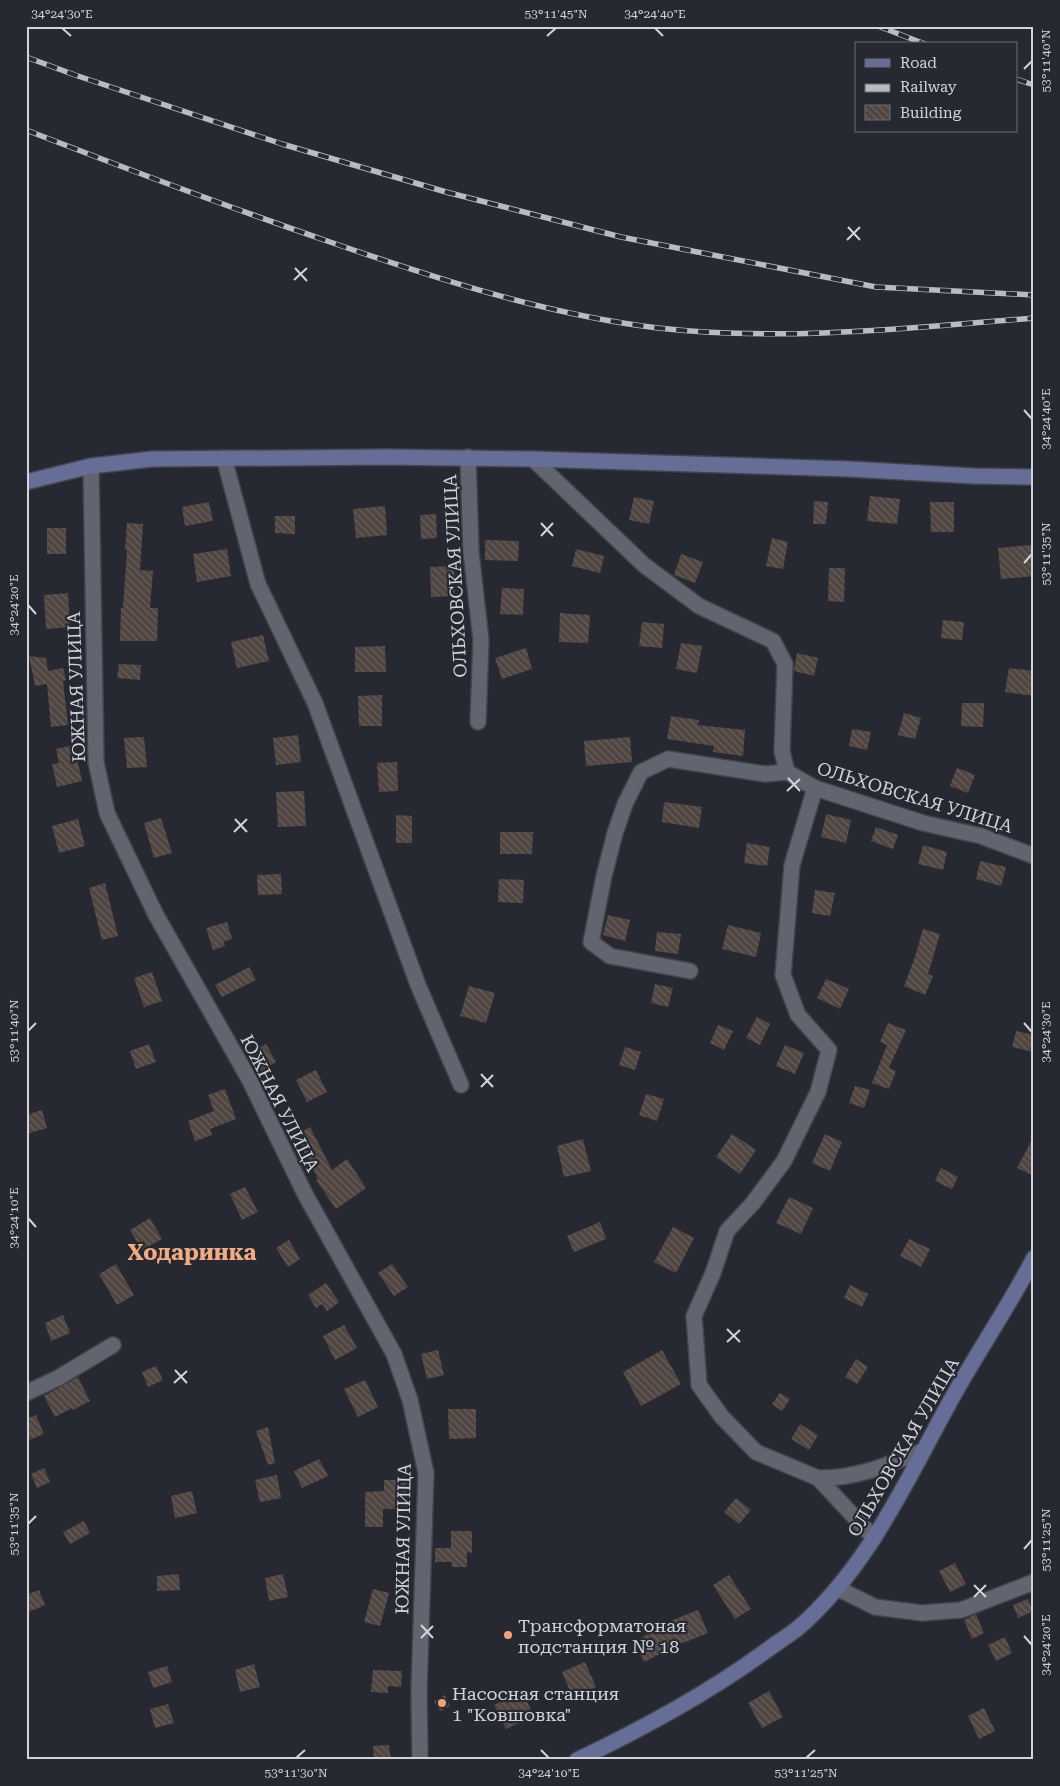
<svg xmlns="http://www.w3.org/2000/svg" width="1060" height="1786" font-family="'Roboto Serif',serif">
  <style>
    .building { fill: url(#building-back-hatch) }
    .lines { fill: none; stroke-linecap: round; stroke-linejoin: round }
    .street-casing { stroke: #42444c; stroke-width: 18 }
    .secondary-casing { stroke: #42444c; stroke-width: 18 }
    .street { stroke: #626570; stroke-width: 15 }
    .secondary { stroke: #666e98; stroke-width: 15 }
    .rail-casing { stroke: #b9bbc1; stroke-width: 5.5 }
    .rail { stroke: #272932; stroke-width: 4; stroke-dasharray: 11; stroke-linecap: butt }
    .ticks { fill: none; stroke: #d2d4da; stroke-width: 2 }
    .poi-dot { fill: #efa378; stroke: #272932; stroke-width: 2 }
    .labels { text-anchor: middle; dominant-baseline: central; stroke-width: 4.5; stroke-linejoin: round; paint-order: stroke }
    .street-label { font-size: 18px; fill: #d2d4da; stroke: #272932 }
    .poi-label { font-size: 18px; fill: #d2d4da; stroke: #272932; text-anchor: start }
    .district-label { font-size: 22px; font-weight: bold; fill: #f3ab84; stroke: #272932 }
    .neatline { fill: none; stroke: #d2d4da; stroke-width: 2 }
    .ticks-label { font-size: 12px; text-anchor: middle; fill: #d2d4da }
  </style>
  <defs>
    <pattern id="building-back-hatch" width="6" height="6" patternUnits="userSpaceOnUse" patternTransform="scale(1.25)"><rect width="6" height="6" fill="#504540"/><path d="M-1 5l2 2M0 0l6 6M5-1l2 2" fill="none" stroke="#685f5b"/></pattern>
  </defs>
  <rect width="100%" height="100%" fill="#272932"/>
  <!-- building -->
  <path class="building" d="M870,496l30,3 -3,25 -30,-3z
    M634,497l20,4 -5,23 -20,-4z
    M814,501l14,1 -2,22h-13z
    M209,502l4,19 -28,5 -3,-19z
    M930,502h24v30h-23z
    M385,506l2,29 -31,3 -3,-29z
    M436,514l1,24 -16,1 -1,-24z
    M275,516h20v18l-20,-1z
    M127,523l16,1 -3,46 13,1 -3,37h8l-1,33h-37l1,-33h2l4,-58h-2z
    M47,528h19v26h-19z
    M772,538l16,4 -5,27 -17,-3z
    M485,540l34,1 -1,20 -33,-1z
    M1031,545l3,31 -33,3 -3,-31z
    M227,549l4,27 -34,6 -4,-28z
    M576,549l28,7 -4,17 -28,-7z
    M681,554l22,8 -8,21 -21,-8z
    M454,566l1,30 -24,1 -1,-30z
    M829,568h16l-1,34 -16,-1z
    M502,588l22,1 -1,26 -23,-1z
    M68,593l2,34 -24,2 -2,-34z
    M560,613l30,2 -2,28 -29,-1z
    M943,620l21,2 -2,18 -21,-2z
    M642,622l22,2 -2,24 -23,-2z
    M263,635l6,26 -32,7 -6,-26z
    M681,643l21,3 -5,27 -21,-4z
    M385,646l1,26h-31v-25z
    M526,648l6,21 -30,10 -7,-21z
    M797,653l21,5 -4,18 -20,-5z
    M29,656l17,2 2,13 15,-3 3,12 -3,1 5,44 -17,2 -4,-43 -12,2z
    M119,664l22,1 -1,15 -23,-2z
    M1009,668l25,3v25l-29,-4z
    M382,695v31h-23l-1,-30z
    M962,703h22l-1,24 -22,-1z
    M904,713l17,5 -6,21 -17,-4z
    M671,716l28,4 -1,5 47,5 -2,26 -30,-4 1,-6 -47,-7z
    M852,729l19,3 -4,18 -18,-4z
    M298,735l3,27 -25,3 -3,-27z
    M144,737l3,30 -20,1 -3,-30z
    M630,737l2,25 -46,4 -2,-25z
    M74,745l8,36 -25,6 -5,-23 7,-1 -3,-14z
    M397,762l1,29 -19,1 -2,-29z
    M957,768l18,7 -7,18 -18,-7z
    M304,791l2,35 -28,1 -2,-35z
    M664,802l38,5 -3,21 -37,-6z
    M826,814l25,6 -5,23 -25,-6z
    M396,815l16,1v27h-16z
    M161,818l11,35 -18,5 -10,-35z
    M78,819l7,27 -26,7 -7,-27z
    M876,827l22,8 -5,14 -22,-8z
    M500,832h33l-1,22h-32z
    M747,843l23,4 -3,19 -23,-3z
    M923,845l24,7 -4,18 -25,-6z
    M980,861l26,6 -5,19 -25,-7z
    M281,874l1,20 -24,1 -1,-20z
    M499,879l25,1 -1,23 -25,-1z
    M105,883l13,53 -16,4 -13,-52z
    M815,890l20,3 -5,23 -18,-3z
    M608,915l22,5 -5,21 -22,-6z
    M227,922l5,17 -9,3 2,4 -12,4 -7,-22z
    M728,925l33,8 -5,24 -34,-8z
    M923,929l17,5 -12,40 5,2 -8,19 -21,-9 10,-26z
    M657,932l24,2 -3,20 -23,-3z
    M249,967l7,13 -34,17 -7,-12z
    M152,972l10,29 -18,6 -10,-29z
    M826,979l23,10 -9,20 -23,-11z
    M655,984l18,4 -5,19 -17,-4z
    M469,986l26,7 -9,30 -26,-7z
    M757,1017l13,7 -10,21 -14,-7z
    M888,1023l18,7 -17,38 7,3 -7,18 -17,-6 15,-38 -7,-3z
    M718,1025l15,6 -9,19 -14,-7z
    M1016,1031l18,4v17l-22,-5z
    M149,1044l7,18 -20,7 -6,-18z
    M266,1044l10,18 -15,9 -10,-19z
    M785,1045l19,8 -9,21 -19,-8z
    M625,1047l16,5 -6,18 -16,-5z
    M316,1070l11,22 -20,10 -11,-22z
    M855,1086l15,4 -6,18 -15,-5z
    M225,1089l11,30 -26,10 2,6 -17,6 -7,-20 26,-10 -6,-16z
    M646,1094l18,5 -7,22 -18,-6z
    M42,1110l5,18 -21,6v-19z
    M310,1127l22,43 15,-11 19,29 -30,21 -20,-29 2,-1 -23,-44z
    M732,1134l24,16 -16,24 -24,-17z
    M825,1134l17,8 -12,29 -18,-8z
    M1034,1136v40l-17,-8z
    M583,1139l8,32 -27,6 -7,-31z
    M941,1168l17,9 -6,12 -17,-8z
    M245,1187l13,25 -16,8 -12,-26z
    M789,1197l24,11 -12,26 -25,-11z
    M150,1218l12,21 -20,11 -12,-20z
    M600,1222l6,17 -32,13 -7,-16z
    M673,1227l21,11 -18,35 -22,-11z
    M909,1239l21,10 -9,18 -21,-11z
    M289,1240l11,19 -12,8 -12,-19z
    M116,1264l18,31 -17,10 -18,-31z
    M392,1264l16,23 -14,9 -16,-23z
    M326,1283l13,19 -12,9 -5,-7 -6,4 -8,-13z
    M850,1285l18,9 -6,13 -18,-9z
    M63,1315l7,18 -19,8 -6,-18z
    M344,1325l13,23 -22,12 -12,-24z
    M438,1350l6,25 -17,4 -6,-25z
    M662,1350l19,34 -40,22 -18,-34z
    M856,1359l12,8 -11,17 -12,-7z
    M156,1366l7,14 -15,7 -6,-15z
    M78,1377l12,24 -17,9 -1,-2 -17,9 -11,-21z
    M365,1380l13,27 -20,10 -14,-28z
    M780,1393l10,6 -8,12 -10,-7z
    M448,1409h28v29l-27,1z
    M36,1415l8,19 -18,7v-22z
    M800,1424l18,11 -9,15 -18,-11z
    M268,1427l7,36 -7,2 -12,-34z
    M319,1459l9,17 -26,12 -8,-17z
    M44,1468l6,14 -13,6 -6,-14z
    M277,1475l4,23 -21,4 -5,-22z
    M384,1480h24v29h-25v18h-18v-35l19,-1z
    M192,1491l5,22 -22,5 -4,-22z
    M736,1498l15,12 -12,14 -15,-12z
    M84,1521l6,12 -20,11 -7,-12z
    M451,1531h21v22l-5,-1v15h-15v-5h-17v-14h16z
    M955,1563l11,21 -16,8 -11,-21z
    M179,1574l1,16 -23,1v-15z
    M283,1574l5,23 -19,4 -4,-23z
    M729,1575l22,34 -16,10 -22,-34z
    M373,1589l16,4 -9,33 -16,-4z
    M39,1590l6,15 -19,8v-18z
    M1028,1599l5,12 -15,7 -5,-13z
    M698,1610l10,23 -25,10v-1l-39,20 -10,-20 39,-22z
    M976,1614l8,19 -12,6 -8,-19z
    M1005,1637l7,16 -16,8 -8,-16z
    M585,1662l11,25 -23,11 -11,-26z
    M254,1664l6,23 -20,5 -5,-22z
    M167,1666l5,16 -19,6 -5,-16z
    M373,1670l29,1 -1,16 -13,-1v7l-17,-1z
    M522,1691l12,25 -28,13 -12,-24z
    M769,1691l14,26 -21,11 -14,-25z
    M445,1695l5,11 -10,5 -6,-10z
    M168,1704l6,19 -19,5 -5,-19z
    M984,1708l11,23 -16,8 -11,-23z
    M389,1745l2,15h-17l-1,-14z"/>
  <g class="lines">
    <defs>
      <path id="street" d="M468,457l3,95 10,88 -3,82
        M224,458l34,126 57,119 103,282 43,100
        M533,459l111,106 55,41 74,35 12,23 -3,87 5,21 28,16 108,35 58,13 53,20
        M91,466l5,296 11,51 49,102 93,164 56,115 89,160 16,46 16,73 -7,218 1,69
        M815,788l-23,77 -9,110 15,40 31,35 -11,42 -34,69 -31,42 -26,28 -14,42 -19,43 5,69 23,32 34,35 62,26 56,60
        M690,971l-80,-15 -19,-14 13,-66 11,-43 10,-29 16,-32 27,-13 97,15 22,-2
        M26,1393l32,-15 55,-33
        M818,1478c37,1 70,-13 104,-27
        M837,1588l38,19 47,6 39,-3 73,-28"/>
      <path id="secondary" d="M26,482l65,-16 61,-7 234,-2 147,2 316,10 125,7 60,1
        M577,1760c65,-31 128,-65 186,-107 11,-8 23,-16 34,-24 72,-62 110,-150 155,-231 26,-47 57,-92 82,-140"/>
    </defs>
    <!-- street casing -->
    <use href="#street" class="street-casing"/>
    <!-- secondary casing -->
    <use href="#secondary" class="secondary-casing"/>
    <!-- street -->
    <use href="#street" class="street"/>
    <!-- secondary -->
    <use href="#secondary" class="secondary"/>
    <defs>
      <path id="rail" d="M878,26l47,18
        M26,57l49,18 207,69 164,48 175,45 255,50 158,8
        M1016,79l18,6
        M26,130c101,39 202,77 304,112 108,37 214,72 328,86 125,14 251,0 376,-10"/>
    </defs>
    <!-- rail casing -->
    <use href="#rail" class="rail-casing"/>
    <!-- rail -->
    <use href="#rail" class="rail"/>
  </g>
  <!-- ticks -->
  <path class="ticks" d="M62,28l9,8M655,28l8,8M547,36l9,-8M1024,69l8,-8M848,227l12,13M847,240l13,-13M295,268l12,13M294,280l13,-12M1024,410l8,9M541,523l12,13M541,536l12,-13M1024,563l8,-9M28,605l8,9M788,778l12,13M787,791l13,-12M235,819l12,13M234,832l13,-13M1024,1023l8,9M28,1031l8,-8M481,1074l12,13M481,1087l12,-12M28,1218l8,9M727,1329l13,13M727,1342l13,-12M175,1370l12,13M174,1383l13,-12M28,1524l8,-8M1024,1549l8,-9M974,1585l12,12M974,1597l12,-12M421,1625l12,13M1024,1636l8,9M421,1638l12,-12M541,1750l8,8M296,1758l9,-8M806,1758l9,-8"/>
  <!-- markers -->
  <g class="poi-dot">
    <circle cx="508" cy="1635" r="5"/>
    <circle cx="442" cy="1703" r="5"/>
  </g>
  <g class="labels">
    <!-- street labels -->
    <g class="street-label">
      <text transform="translate(455 576) rotate(-93)">ОЛЬХОВСКАЯ УЛИЦА</text>
      <text transform="translate(76 687) rotate(-92)">ЮЖНАЯ УЛИЦА</text>
      <text transform="translate(915 797) rotate(17)">ОЛЬХОВСКАЯ УЛИЦА</text>
      <text transform="translate(280 1103) rotate(63)">ЮЖНАЯ УЛИЦА</text>
      <text transform="translate(903 1447) rotate(-60)">ОЛЬХОВСКАЯ УЛИЦА</text>
      <text transform="translate(403 1539) rotate(-89)">ЮЖНАЯ УЛИЦА</text>
    </g>
    <!-- poi labels -->
    <g class="poi-label">
      <text x="518" y="1625">Трансформатоная<tspan x="518" dy="21">подстанция № 18</tspan></text>
      <text x="452" y="1693">Насосная станция<tspan x="452" dy="21">1 "Ковшовка"</tspan></text>
    </g>
    <!-- district labels -->
    <g class="district-label">
      <text x="192" y="1252">Ходаринка</text>
    </g>
  </g>
  <!-- border -->
  <rect width="1060" height="1786" fill="none" stroke="#272932" stroke-width="55"/>
  <!-- legend -->
  <rect x="855" y="42" width="162" height="90" fill="#272932" stroke="#6b6d75"/>
  <rect x="865" y="59" width="25" height="8" fill="#666e98" stroke="#6b6d75"/>
  <text x="900" y="68" font-size="15" fill="#d2d4da">Road</text>
  <rect x="865" y="84" width="25" height="8" fill="#b9bbc1" stroke="#6b6d75"/>
  <text x="900" y="92" font-size="15" fill="#d2d4da">Railway</text>
  <rect x="865" y="105" width="25" height="15" fill="url(#building-back-hatch)" stroke="#6b6d75"/>
  <text x="900" y="118" font-size="15" fill="#d2d4da">Building</text>
  <rect x="28" y="28" width="1004" height="1730" class="neatline"/>
  <g class="ticks-label">
    <text x="62" y="18">34°24'30"E</text>
    <text x="556" y="18">53°11'45"N</text>
    <text x="655" y="18">34°24'40"E</text>
    <text transform="translate(1046 61) rotate(-90)" y="4">53°11'40"N</text>
    <text transform="translate(1046 419) rotate(-90)" y="4">34°24'40"E</text>
    <text transform="translate(1046 554) rotate(-90)" y="4">53°11'35"N</text>
    <text transform="translate(14 605) rotate(-90)" y="4">34°24'20"E</text>
    <text transform="translate(14 1031) rotate(-90)" y="4">53°11'40"N</text>
    <text transform="translate(1046 1032) rotate(-90)" y="4">34°24'30"E</text>
    <text transform="translate(14 1218) rotate(-90)" y="4">34°24'10"E</text>
    <text transform="translate(14 1524) rotate(-90)" y="4">53°11'35"N</text>
    <text transform="translate(1046 1540) rotate(-90)" y="4">53°11'25"N</text>
    <text transform="translate(1046 1645) rotate(-90)" y="4">34°24'20"E</text>
    <text x="296" y="1777">53°11'30"N</text>
    <text x="549" y="1777">34°24'10"E</text>
    <text x="806" y="1777">53°11'25"N</text>
  </g>
</svg>
